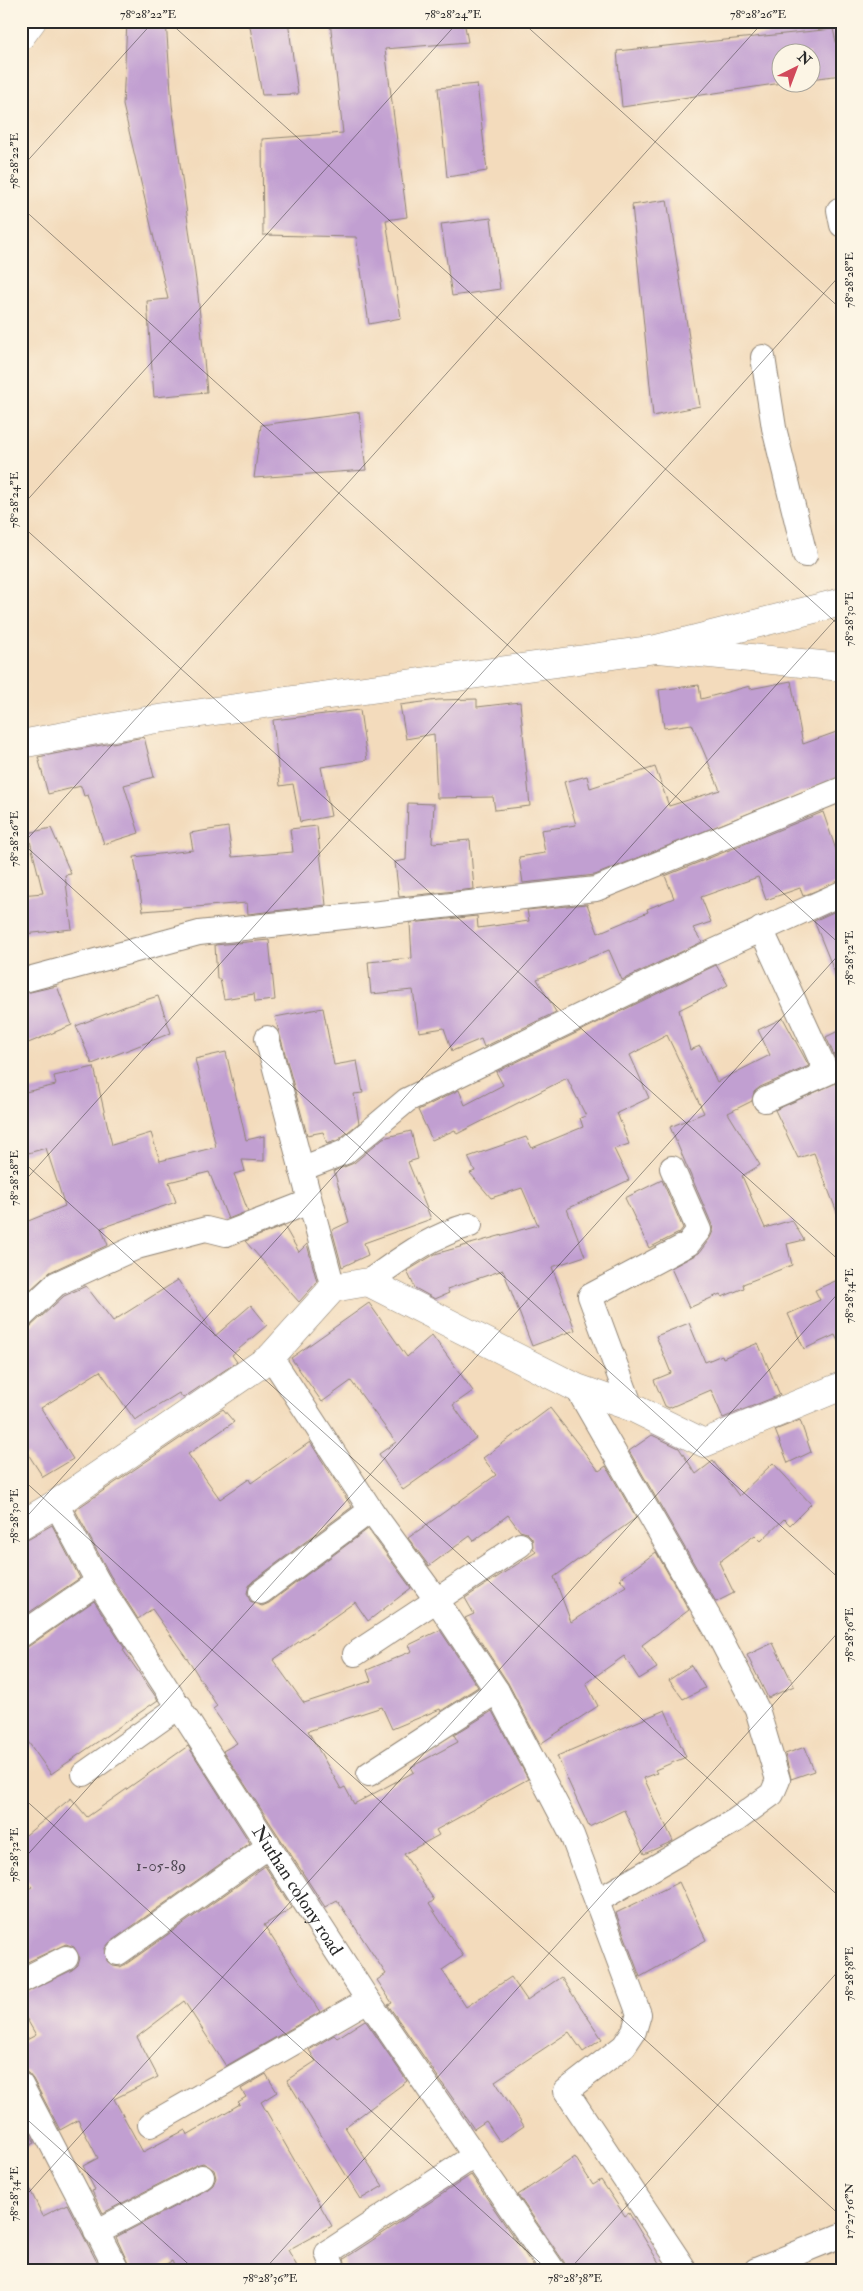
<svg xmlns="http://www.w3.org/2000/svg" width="863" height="2291" font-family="'IM FELL Double Pica',serif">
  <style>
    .building { fill: #c19fd1 }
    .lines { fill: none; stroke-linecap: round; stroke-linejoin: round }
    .minor-casing { stroke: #8f8374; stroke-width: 26 }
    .tertiary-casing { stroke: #8f8374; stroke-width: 29 }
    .secondary-casing { stroke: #8f8374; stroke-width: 29 }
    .trunk-casing { stroke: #8f8374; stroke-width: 29 }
    .minor { stroke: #fff; stroke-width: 24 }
    .tertiary { stroke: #fff; stroke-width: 28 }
    .secondary { stroke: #fff; stroke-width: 28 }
    .trunk { stroke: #fff; stroke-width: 28 }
    .ticks { fill: none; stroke: #2b2b2b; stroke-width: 1; stroke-opacity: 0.45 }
    .labels { text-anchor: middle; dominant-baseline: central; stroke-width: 5; stroke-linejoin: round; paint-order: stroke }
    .number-label { font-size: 16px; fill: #504854 }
    .street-label { font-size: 19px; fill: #2b2b2b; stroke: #fcf5e5 }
    .neatline { fill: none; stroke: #2b2b2b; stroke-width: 2 }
    .ticks-label { font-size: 12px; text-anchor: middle; fill: #2b2b2b }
  </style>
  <rect width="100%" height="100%" fill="#fcf5e5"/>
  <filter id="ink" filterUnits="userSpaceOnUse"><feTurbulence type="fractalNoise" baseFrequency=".02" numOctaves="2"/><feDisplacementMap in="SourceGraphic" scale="10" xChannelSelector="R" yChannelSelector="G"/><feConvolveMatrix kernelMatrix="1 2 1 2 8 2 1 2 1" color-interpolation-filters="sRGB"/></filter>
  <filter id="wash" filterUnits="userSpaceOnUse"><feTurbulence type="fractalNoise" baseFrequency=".0096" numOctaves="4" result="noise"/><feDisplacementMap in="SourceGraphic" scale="20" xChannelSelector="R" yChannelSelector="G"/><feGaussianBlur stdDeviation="1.12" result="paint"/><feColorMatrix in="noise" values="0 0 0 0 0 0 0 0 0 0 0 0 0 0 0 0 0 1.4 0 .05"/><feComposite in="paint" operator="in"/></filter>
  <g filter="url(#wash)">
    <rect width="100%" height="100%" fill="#f3dbbc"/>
    <g id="blocks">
      <!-- building -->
      <path class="building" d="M127,21h39l6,84 26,190 9,97 -53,5 -7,-96 21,-2 -45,-194z
        M249,21h39l10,73 -36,1z
        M330,21h134l4,21 -83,7 22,168 -21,3 15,98 -32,6 -13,-87 -93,-2 -1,-96 81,-6z
        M833,29l9,37v9l-32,4v-27h-30v30h8l-166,25 -5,-56z
        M477,84l10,87 -40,6 -9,-89z
        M667,200l33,206 -47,10 -21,-211z
        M491,218l9,71 -48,7 -11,-72z
        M359,412l7,58 -112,8 7,-53z
        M791,681l12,63 39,-14v46l-247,99 -72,8 -4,-26 26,-4 -4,-23 35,-5 -12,-43 23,-6 3,12 65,-21 14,39 51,-16 -28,-66 -28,4 -5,-38 40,-5 2,14 49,-13v3z
        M477,699v8l43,-5 10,104 -35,4 -2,-13 -56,1 -3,-64 -28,5 -6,-34 38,-5z
        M360,710l7,50 -46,7 10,49 -31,6 -7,-38 -13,2 -7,-66z
        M144,737l10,40 -30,8 15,48 -35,11 -16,-49 -4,1 -3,-10 -33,8 -10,-37z
        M408,803l26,1 -2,39 38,-3 4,49 -75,8 -4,-35 11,-2z
        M823,812l19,55v13l-39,16 -3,-8 -34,12 -8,-23 -57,20 10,25 -18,6 9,14 -80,38 -13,-30 -72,29 19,33 -72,35 -3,-8 -29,12 -8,-23 -25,4 -6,-42 -42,4 -3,-32 44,-4 -2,-35 67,-7 1,12 51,-7 -2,-11 60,-6 11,29 50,-21 -1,-3 27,-11 -9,-22z
        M317,826l9,79 -78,9 -1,-11 -104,8 -9,-54 59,-7 -3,-17 38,-6 4,30 61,-5 -3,-23z
        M51,828l20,46 -6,1 7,54 -48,5 -3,-39 22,-2 -15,-60z
        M842,908v80h-1l-27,-67z
        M269,940l6,60 -20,2 -1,-8 -30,5 -4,-20h-3l-2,-34z
        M716,965l12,20 -49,25 11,40 10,-4 17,36 53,-27 -12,-25 25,-12 26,48 -49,21 -6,5 -2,9 -24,12 32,52 -18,11 23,52 27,-8 12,20 -17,4 5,21 -49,19 1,4 -22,9 -2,-3 -31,14 -18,-40 28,-15 11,-15 3,-7 -1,-6 -42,-98 34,-14 -37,-78 -37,20 19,43 -32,15 12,31 -15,5 15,31 -62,29 18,47 -33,11 23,63 -43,16 -29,-76 -56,19 2,4 -14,6 -20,-11 -8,-17 28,-17 103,-29 -16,-37 -31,10 -21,-25 5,-2 -7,-14 58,-20 6,11 51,-21 -3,-9 6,-2 -19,-38 -110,56 -2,-4 -23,10 -14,-30 41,-20 6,15 38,-20 -7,-13z
        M57,986l15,39 -51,21v-52z
        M158,996l13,37 -79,31 -16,-38 50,-20z
        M323,1008l11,57 23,-4 6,32 -9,1 5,29 -21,17 -11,4 -4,-12 -16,3 -32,-118z
        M842,1029v25l-7,3 -9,-20z
        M226,1052l20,88 18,-4v25l-22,-1 3,11 -11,3 14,37 -20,8 -19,-47 -40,10 7,20 -75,26 7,17 -58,27 -29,26v-74l44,-18 -19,-58 -25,7v-62l35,-8 -2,-9 40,-9 18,78 39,-12 9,28 56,-14 -21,-88z
        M836,1083l6,13v123l-2,1 -26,-67 -16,5 -23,-48z
        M411,1131l7,28 -10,3 23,57 -67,24 4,12 -26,12 -10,-37 17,-8 -15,-51 20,-8 29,-25z
        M662,1180l21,48 -4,5 -30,15 -24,-50z
        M284,1226l15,26 8,-8 10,38 -18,20 -54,-61z
        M842,1278v72l-7,-15 -31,14 -16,-35 32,-14 -5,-10z
        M178,1280l37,56 36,-31 16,20 -35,30 5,7 -54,36 -4,-5 -44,27 -35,-49 -59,37 32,51 -30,18 -15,-23 -7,3v-127l9,-3 34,-31 22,-10 27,35z
        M369,1303l38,54 25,-22 41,56 -20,14 23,33 -73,52 -24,-36 17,-12 -45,-61 -29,21 -31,-44z
        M689,1323l16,39 17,-7 1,3 35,-15 22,52 -57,23 -12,-28 -42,18 -4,-2 -11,-26 17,-7 -15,-37z
        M550,1408l49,63 7,-5 30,52 -82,59 17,45 55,-36 -6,-7 36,-27 33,58 -47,35 15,23 -18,11 -15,-23 -38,27 12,23 -58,38 -32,-61 -43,-65 9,-4 -9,-16 71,-46 -3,-4 -1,-10 -5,-5 -7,-2 -12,-16 -34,26 -4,-5 -41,30 -21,-28 88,-63 -13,-17z
        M223,1409l11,13 -46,32 32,45 29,-20 2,4 59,-41 42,65 -99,74 -4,5 -2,7 3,8 12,5 7,-3 99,-74 43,59 -43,33 -13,-19 -82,58 31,43 67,-22 -4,-11 45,-19 -3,-6 31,-15 38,57 -37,24 -1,-2 -48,20 -10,-22 -74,24 33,58 4,-2 9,17 60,-32 -3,-5 47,-25 -4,-7 38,-24 36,68 -92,51 3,5 -35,19 30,46 -5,4 34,52 -21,14 24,37 45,-30 16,23 34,-23 41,62 -19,13 -14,-20 -74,49 29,45 -24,16 -14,-21 -12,8 -86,-124 4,-2 -15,-23 9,-6 -49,-74 -12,7 -102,-156 14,-8 -24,-34 4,-3 -26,-42 -39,-55 -14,10 -28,-44 -35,-65z
        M800,1420l11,32 -23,11 -13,-33z
        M652,1435l27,13 17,26 17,-13 26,35 34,-33 38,41 -21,21 -6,-6 -23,22 -6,-6 -36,27 15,31 -18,9 -87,-151z
        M52,1525l28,53 -59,40v-77l8,-3z
        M94,1601l31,48 -2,1 35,50 -107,74 -30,-42v-83l8,-3z
        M773,1643l21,43 -26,12 -21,-43z
        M691,1665l14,23 -22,11 -14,-19z
        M665,1710l21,47 -31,13 2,3 -13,5 29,63 -29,13 -20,-44 -35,17 -32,-71z
        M188,1746l62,97 -140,99 -5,6 2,13 6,5 7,1 6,-3 139,-98 27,42 -28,17 56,87 -94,54 -42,-65 -47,36 21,40 -44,22 29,53 42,-22 2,5 53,-31 -2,-2 8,-5 -5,-8 25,-15 11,18 -16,10 71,124 -44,24 11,20h-123l-4,-9 -18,9h-23l-15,-33 92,-48 5,-4 3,-7 -2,-8 -11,-7 -7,2 -93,48 -11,-22 3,-1 -12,-24 15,-8 -20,-38 -18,10 -27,-51 -5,-6 -7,-2v-28l15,-8 -15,-26v-14l51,-25 6,-5 2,-7 -6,-11 -8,-3 -45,21v-72l11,-6 -11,-13v-35l50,-41 16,19z
        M805,1747l9,24 -23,8 -6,-25z
        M679,1882l27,58 -66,37 -24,-64z
        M365,2020l42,61 -62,46 38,59 -22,13 -74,-119 29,-19 -7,-11 25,-15 3,3z
        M21,2115l14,28 -14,7z
        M575,2157l18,28 8,-5 24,36 4,-3 30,50 -11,7h-81l-3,-8 -46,-67z
        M21,2172l22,44 24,-12 34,66h-80z
        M471,2175l65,95h-189l-3,-11z"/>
    </g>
  </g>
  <g filter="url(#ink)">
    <use href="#blocks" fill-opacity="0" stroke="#8f8374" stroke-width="1"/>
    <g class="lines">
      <defs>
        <g id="minor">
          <path d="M839,210l3,15"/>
          <path d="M763,357l11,71 31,127"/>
          <path d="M761,929l66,144 -62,27"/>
          <path d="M21,981l178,-48 397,-44 246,-100"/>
          <path d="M267,1038l66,250"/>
          <path d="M301,1169l44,-17 62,-52 288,-140 147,-67"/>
          <path d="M368,1282c34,-24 62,-46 102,-57"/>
          <path d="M21,1317l35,-33 81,-37 69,-18 20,5 83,-32"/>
          <path d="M271,1357l100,153 65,89 61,92 75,144 67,179 -5,17 -10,15 -58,45 119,179"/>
          <path d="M577,1388l138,240 42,81 21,71 -6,14 -36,26 -139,81"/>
          <path d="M631,1407l-41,-111 98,-52 11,-14 -27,-62"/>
          <path id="s1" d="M56,1504l42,78 270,418 185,270"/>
          <path d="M261,1592l110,-82"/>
          <path d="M21,1635l77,-53"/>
          <path d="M355,1654l165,-109"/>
          <path d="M84,1774l96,-68"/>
          <path d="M369,1774l128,-83"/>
          <path d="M118,1953l151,-107"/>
          <path d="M21,1981l45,-23"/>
          <path d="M21,2085l96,185"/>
          <path d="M150,2125l218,-125"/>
          <path d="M96,2232l106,-55"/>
          <path d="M334,2270l-7,-17 147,-97"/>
          <path d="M756,2270l86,-35"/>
        </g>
        <path id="tertiary" d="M659,649l183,18
          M21,1525l35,-21 215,-147 62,-69 35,-6 209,106 54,19 73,36 138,-57"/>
        <path id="secondary" d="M21,744l130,-24 505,-71 186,-47"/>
        <path id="trunk" d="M21,36l11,-15"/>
      </defs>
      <!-- minor casing -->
      <use href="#minor" class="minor-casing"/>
      <!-- tertiary casing -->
      <use href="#tertiary" class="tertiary-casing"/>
      <!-- secondary casing -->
      <use href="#secondary" class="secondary-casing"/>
      <!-- trunk casing -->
      <use href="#trunk" class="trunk-casing"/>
      <!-- minor -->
      <use href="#minor" class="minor"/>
      <!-- tertiary -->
      <use href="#tertiary" class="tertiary"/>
      <!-- secondary -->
      <use href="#secondary" class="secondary"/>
      <!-- trunk -->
      <use href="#trunk" class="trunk"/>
    </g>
  </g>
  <!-- ticks -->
  <path class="ticks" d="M168,21l674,607M521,21l321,289M21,168l133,-147M21,207l821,739M21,507l438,-486M21,525l821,738M21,842l821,739M21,846l743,-825M21,1160l821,739M21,1185l821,-912M21,1478l821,739M21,1523l821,-911M21,1796l527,474M21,1862l821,-911M21,2114l174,156M21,2201l821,-912M264,2270l578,-642M569,2270l273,-303"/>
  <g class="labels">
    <!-- number labels -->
    <g class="number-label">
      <text x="161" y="1866">1-05-89</text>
    </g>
    <!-- street labels -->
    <g class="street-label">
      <text stroke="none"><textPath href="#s1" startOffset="456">Nuthan colony road</textPath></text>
    </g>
  </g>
  <!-- margin -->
  <rect width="863" height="2291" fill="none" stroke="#fcf5e5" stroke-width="55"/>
  <!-- north arrow -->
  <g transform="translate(796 68) rotate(42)"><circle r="24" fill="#fcf5e5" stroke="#a8a49b"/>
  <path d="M0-4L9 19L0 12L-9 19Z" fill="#d1495b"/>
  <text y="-8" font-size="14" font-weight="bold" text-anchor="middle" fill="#2b2b2b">N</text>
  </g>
  <rect x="28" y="28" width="808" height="2236" class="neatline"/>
  <g class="ticks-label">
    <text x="148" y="18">78°28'22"E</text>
    <text x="453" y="18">78°28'24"E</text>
    <text x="758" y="18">78°28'26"E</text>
    <text transform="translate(14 161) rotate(-90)" y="4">78°28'22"E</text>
    <text transform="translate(849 280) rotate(-90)" y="4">78°28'28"E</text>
    <text transform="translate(14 500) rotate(-90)" y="4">78°28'24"E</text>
    <text transform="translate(849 619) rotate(-90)" y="4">78°28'30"E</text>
    <text transform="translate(14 839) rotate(-90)" y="4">78°28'26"E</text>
    <text transform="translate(849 958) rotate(-90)" y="4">78°28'32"E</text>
    <text transform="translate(14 1178) rotate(-90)" y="4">78°28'28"E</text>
    <text transform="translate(849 1296) rotate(-90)" y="4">78°28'34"E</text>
    <text transform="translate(14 1516) rotate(-90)" y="4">78°28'30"E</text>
    <text transform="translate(849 1635) rotate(-90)" y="4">78°28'36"E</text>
    <text transform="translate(14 1855) rotate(-90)" y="4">78°28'32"E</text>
    <text transform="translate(849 1974) rotate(-90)" y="4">78°28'38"E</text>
    <text transform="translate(14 2194) rotate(-90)" y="4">78°28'34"E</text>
    <text transform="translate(849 2211) rotate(-90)" y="4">17°27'56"N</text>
    <text x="270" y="2282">78°28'36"E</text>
    <text x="575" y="2282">78°28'38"E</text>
  </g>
</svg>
